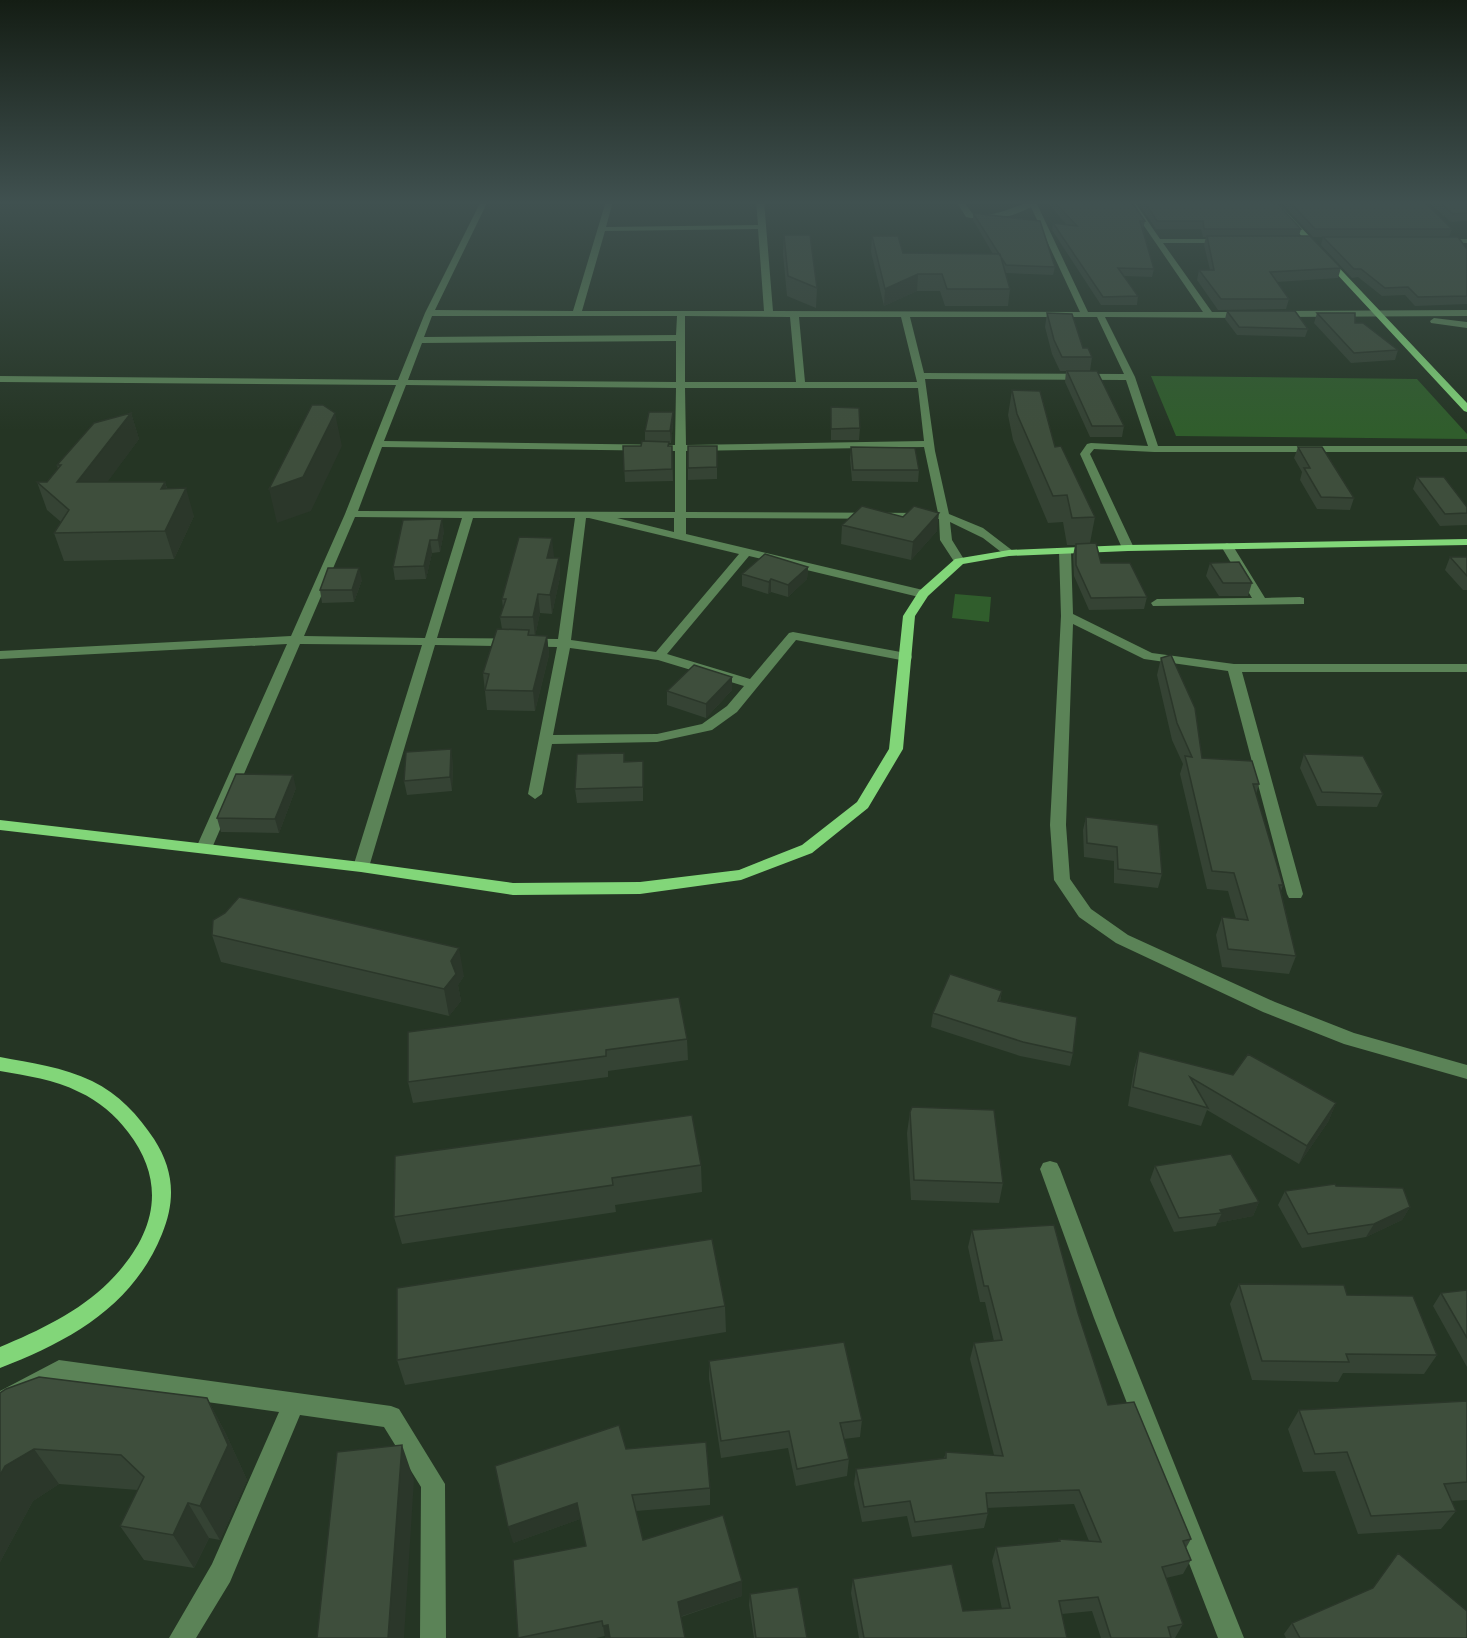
<svg xmlns="http://www.w3.org/2000/svg" width="1467" height="1638" font-family="'Alegreya Sans',sans-serif">
  <style>
    .green { fill: #305d2c }
    .lines { fill: none; stroke-linecap: round; stroke-linejoin: round }
    .minor { fill: #5b8357; fill-rule: evenodd }
    .major { fill: #82d679; fill-rule: evenodd }
    .wall { fill: #354334 }
    .shaded-wall { fill: #2b372a }
    .building { fill: #3e4e3c; stroke: #2b372a; stroke-width: 1.5 }
  </style>
  <rect width="100%" height="100%" fill="#253524"/>
  <!-- green -->
  <path class="green" d="M1151,376l266,3 50,55v5l-291,-3z
    M955,594l36,3 -2,25 -37,-4z"/>
  <g class="lines">
    <!-- minor -->
    <path class="minor" d="M481,201h7l-53,109 138,1 33,-110h7l-7,26 152,-2 -2,-24h8l9,110 307,1 -49,-105c-21,11 -41,15 -65,10l-10,-16h7l9,12c29,7 44,-12 69,-12l-4,3 51,108h115l-76,-111h7l26,38h67v4h-64l49,69h33l4,3 -4,3 -140,-1 30,60 23,69h309v6h-313l-60,-3 -4,5 44,94 -6,3 -6,-3 -42,-94 7,-10 4,-1 57,3 -22,-66 -201,-1 10,72 14,63 34,14 30,23v4h-8l-22,-17 -33,-16 2,18 13,21 -2,2h-8l-15,-23 -1,-21 -253,-1v16l237,56 6,4 -6,4 -174,-42 -82,98 83,25 39,-46 4,-1 113,21 5,1 1,3 -1,3 -5,1 -110,-21 -59,72 -25,18 -55,12 -105,2 -10,50 -7,5 -7,-5 29,-147 -122,-2 -66,222 -2,4h-12l-2,-4 69,-222 -122,-1 -88,204 -3,4h-10l-3,-4 91,-204 -287,15v-8l291,-15 54,-122 51,-129 -396,-3v-6l398,4 27,-67zM758,229l6,82h-182l23,-80zM432,316h245l-1,19 -252,2zM685,316l105,1 6,65h-111zM799,317h102l16,65h-112zM910,317h187l27,57 -200,-1zM676,341v41l-268,-2 14,-37zM406,385l270,3 -1,57 -291,-4zM685,388h233l6,53 -238,4zM382,447l293,4v61l-317,-1zM924,447l14,66 -252,-1v-61zM355,517l107,1 -37,120 -121,-2zM473,518h102l-17,121 -121,-1zM586,518h3l150,36 -83,98 -85,-12zM617,518h57v14zM570,648l88,12 86,26 -17,20 -25,18 -45,10 -104,1z
      M1437,239h30v4h-30z
      M1467,310v6l-189,1 -4,-3 4,-3z
      M1434,318l33,4v6l-36,-5 -1,-2z
      M1227,543l6,3 32,52 35,-1 4,1v6l-151,2 -2,-3 6,-4 95,-1 -31,-52z
      M1065,548l6,3 2,63 79,39 82,11h233v8h-225l61,222 -2,4h-12l-2,-4 -59,-223 -84,-12 -71,-35 -7,201 4,54 21,30 37,26 147,67 79,31 113,32v14l-123,-35 -81,-32 -147,-69 -37,-26 -25,-37 -4,-55 11,-209 -2,-65z
      M1050,1161l7,2 3,6 56,149 128,320h-26l-124,-320 -54,-149 3,-6z
      M59,1360l332,46 8,3 46,75 1,154h-26l1,-151 -37,-60 -84,-12 -70,167 -34,56h-27l43,-74 67,-152 -218,-30 -61,32v-23z"/>
    <!-- major -->
    <path class="major" d="M1269,201h7l191,202v9l-3,-1z
      M1467,539v6l-339,6 -119,5 -46,8 -35,32 -13,20 -12,133 -35,59 -56,45 -71,27 -101,14 -127,1 -152,-23 -361,-42v-10l361,42 152,21 127,-1 99,-12 63,-25 55,-43 32,-53 14,-133 16,-25 36,-32 54,-9 119,-5z
      M0,1057c31,6 63,10 92,24 27,13 46,34 62,58 20,31 22,61 8,95 -29,72 -92,107 -162,134v-21c38,-16 79,-35 109,-65 45,-45 60,-97 19,-150 -13,-17 -29,-31 -49,-40 -25,-13 -52,-16 -79,-21z"/>
  </g>
  <!-- wall -->
  <path class="wall" d="M1046,201h85l14,20 -2,8 11,40 -2,8 -28,-1 14,20 -1,9h-36l-49,-75 1,-7 14,2z
    M1137,201h138l26,28 -2,7 42,32 -3,10 -61,4 12,17 -3,10 -68,1 -21,-30 2,-10h11l-6,-25 2,-8h-3l-2,-8h-45z
    M1280,201h144l28,28 -3,8h-136z
    M1427,201h40v20l-16,1z
    M973,213l82,54 -2,8 -47,-2 4,16 -2,17h-63l-5,-15h-23l-33,15 -13,-54 1,-16 31,17 90,1 -20,-34z
    M784,235l33,53 -1,20 -29,-12 -4,-42z
    M1323,237l144,12v55l-52,2 -10,-11 -23,1 -24,-19 -6,1 -31,-33z
    M1227,311l81,18 -3,8 -68,-2 -12,-16z
    M1047,313l45,44 -2,14 34,55 -2,11h-32l-25,-55 1,-11h-6l-8,-17 -7,-27z
    M1317,313l38,10 43,27 -3,10 -44,3 -37,-40z
    M1012,390l43,57 40,70 -5,26 11,20 46,34 -3,12 -55,1 -15,-34 -1,-20 2,-11h-8l-4,-23 -15,1 -35,-83 -5,-25z
    M831,407l29,21 -1,12h-28z
    M131,413l8,26 -32,43h58l2,6 27,28 -20,43 -110,2 -10,-28 7,-11 -14,-12 -10,-28h10l11,-13 -1,-4z
    M673,424l-2,19h-2v3h3l1,35 -48,1 -2,-36h18l4,-5v-10z
    M688,446h29v33l-29,1z
    M851,447l68,23 -1,12 -66,-1 -2,-22z
    M1298,447l56,51 -4,12 -33,-1 -17,-29 2,-8 -8,-14z
    M1417,477l50,30v18l-27,1 -27,-37z
    M903,517l34,14 -26,29 -70,-16 1,-19z
    M444,531l-4,21 -8,1 -6,26 -31,1 -2,-13z
    M554,556v2h5l1,19 -8,37 -12,-1 -5,23h12l2,19 -14,56 -48,-1 -4,-37 19,-44 -2,-12 3,-9 -1,-9z
    M1450,557h17v33h-4l-18,-20z
    M1210,563l42,20 -4,13h-29l-13,-20z
    M808,567l-1,12 -19,18 -17,-5 -3,2 -26,-8v-12z
    M362,580l-8,22 -32,1 -2,-13z
    M1161,658l41,100 57,26 -3,10 27,91 -2,6 15,65 -7,18 -67,-7 -6,-32 6,-18 14,2 -8,-28 -21,-2 -27,-115 3,-10 -11,-24 -15,-65z
    M732,690l-26,28 -39,-13v-14z
    M1304,754l79,40 -6,13 -60,-1 -17,-38z
    M625,761h18v40l-66,2 -2,-14z
    M453,762l-1,29 -45,4 -3,-14z
    M296,788l-17,45 -58,-1 -4,-14z
    M1086,817l76,57 -4,14 -44,-5v-22l-30,-4 -1,-27z
    M225,913l239,63 -6,9 3,16 -12,15 -228,-54 -9,-27z
    M1002,991l-2,11 73,51 -3,13 -50,-10 -89,-29 2,-14z
    M408,1032l279,7 1,21 -80,11v6l-195,26 -5,-21z
    M1139,1051l197,52 -8,19 -29,42 -92,-54 -6,16 -73,-20 6,-37z
    M910,1112l93,71 -4,20 -88,-3 -4,-67z
    M395,1156l306,9 1,27 -87,13 1,7 -214,32 -8,-27z
    M1155,1166l104,36 -6,14 -36,7 -1,3 -42,6 -24,-52z
    M1336,1186l74,21 -8,13 -36,17 -64,11 -24,-43 7,-14z
    M972,1230l106,83 30,92 83,134 -5,9 5,12 -8,14 -17,4 17,46 -8,14h-74l-9,-27 -30,3 5,24h-208l-8,-45 2,-14 110,32 39,-2 -10,-48 4,-14 62,-5 1,-3 30,2 -15,-37 -87,4 1,5 -4,15 -72,9 -5,-21 -45,6 -8,-38 2,-15 88,-11 2,-6 48,3 -24,-96 4,-16 20,-2 -9,-39h-5l-12,-55z
    M1239,1284l108,11 90,60 -13,19 -81,-1 -5,9 -86,-2 -22,-76z
    M1467,1290v77l-34,-61 8,-13z
    M725,1306l1,26 -321,53 -8,-25z
    M709,1361l153,59 -2,17 -16,2 5,20 -2,17 -51,10 -8,-38 -67,10 -12,-79z
    M0,1393l207,5 19,36 21,46 -27,60 -11,-2 -15,30 -50,-8 -24,-34 18,-36 -79,-6 -26,17 -33,61z
    M1467,1401v99l-15,1 4,10 -15,18 -83,5 -23,-63 -32,1 -15,-43 11,-19z
    M626,1449l84,39v17l-74,6 7,29 99,56 -61,21 4,21h-80v-2l-9,2h-78l68,-92 -6,-27 -67,24z
    M1398,1553l69,85h-181l-2,-4 8,-11 80,-34z
    M750,1594l57,44h-53l-5,-33z"/>
  <!-- shaded-wall -->
  <path class="shaded-wall" d="M918,274l-1,17 -33,15 1,-17z
    M673,412v12l-2,19 -1,-12z
    M131,413l8,26 -52,71 -10,-28z
    M335,413l7,33 -31,65 -34,12 -8,-34z
    M165,482l8,28 -12,-21z
    M186,488l8,28 -20,43 -9,-28z
    M939,513l-2,18 -26,29 2,-18z
    M442,519l2,12 -4,21 -2,-12z
    M552,538l2,18 -5,21 -2,-19z
    M430,540l2,13 -6,26 -2,-13z
    M559,558l1,19 -8,37 -2,-19z
    M808,567l-1,12 -19,18v-12z
    M359,568l3,12 -8,22 -2,-12z
    M771,579v13l-3,2 1,-12z
    M538,594l2,19 -5,24 -2,-20z
    M547,636l2,19 -14,56 -2,-20z
    M732,677v13l-26,28v-14z
    M451,749l2,13 -1,29 -2,-14z
    M293,775l3,13 -17,45 -4,-14z
    M459,948l5,28 -6,9 3,16 -12,15 -5,-27 7,-28z
    M1336,1103l-8,19 -29,42 8,-18z
    M1259,1202l-6,14 -36,7 5,-10 -2,-3z
    M1410,1207l-8,13 -36,17 8,-13z
    M207,1398l19,36 21,46 -27,60 -20,-34z
    M402,1445l12,35 -10,158h-16z
    M34,1449l25,35 -26,17 -33,61v-87l5,-9z
    M188,1503l21,35 -15,30 -21,-33z
    M577,1503l3,16 -67,24 -5,-16z
    M742,1581v15l-63,21 -1,-15z
    M608,1625l2,13h-5l-2,-12z"/>
  <!-- building -->
  <path class="building" d="M1054,201h77l14,20h-5l14,48 -36,-1 20,28 -35,1 -50,-74 24,3z
    M1144,201h131l26,28h-97l-1,-8h-46z
    M1289,201h135l28,28h-137z
    M1438,201h29v12l-14,1z
    M973,213l67,8 15,46 -49,-2z
    M784,235h26l7,53 -29,-12z
    M872,236h26l5,17 97,1 10,35h-63l-5,-15h-24l-33,15z
    M1207,236h103l31,32 -71,4 19,27h-68l-22,-29h15z
    M1323,237h135l9,12v47l-49,1 -10,-10 -23,1 -24,-19h-7z
    M1227,311h68l13,18 -69,-2z
    M1047,313l25,1 11,34h5l4,9h-30l-8,-17z
    M1317,313h38v10h8l35,27 -44,3z
    M1067,371h30l27,55h-32z
    M1012,390l28,1 15,56 6,-1 34,71 -23,1 -5,-23 -14,1 -36,-82z
    M312,405h11l12,8 -32,64 -34,12z
    M831,407l28,1 1,20 -29,1z
    M649,412h24l-3,19h-25z
    M131,413l-54,69h88l-4,7 25,-1 -21,43 -111,2 15,-23 -32,-28h10l14,-17h-4l37,-42z
    M642,441l27,1 -1,4h4v23l-48,2 -1,-25h18z
    M688,446h29v21l-29,1z
    M851,447l64,1 4,22h-66z
    M1298,447h24l32,51 -33,-1 -17,-29h6z
    M1417,477h27l23,30v6l-22,1z
    M862,506l41,11 11,-11 25,7 -26,29 -71,-17z
    M442,519l-4,21h-8l-6,26 -31,1 10,-47z
    M519,537l33,1 -5,20h12l-9,37 -12,-1 -5,23h-33l6,-18h-4z
    M1096,543l5,20h29l17,34 -56,1 -15,-33v-21z
    M765,554l43,13 -20,18 -17,-6 -2,3 -27,-8z
    M1450,557h17v19z
    M1239,562l13,21h-29l-13,-20z
    M328,568h31l-7,22h-32z
    M497,629l32,1 -1,5 19,1 -14,55 -48,-1 4,-16 -6,-1z
    M1171,655l24,53 7,50 50,3 7,23h-6l30,101h-4l17,71 -68,-7 -6,-32 26,3 -14,-47 -22,-2 -27,-115 7,1 -15,-34 -16,-65z
    M694,665l38,12 -26,27 -39,-13z
    M451,749l-1,28 -46,4 2,-29z
    M624,753v9l19,-1v26l-68,2 2,-35z
    M1304,754l59,2 20,38 -61,-2z
    M236,774l57,1 -18,44 -58,-1z
    M1086,817l72,8 4,49 -44,-5 -1,-22 -30,-4z
    M239,897l220,51 -8,13 5,13 -12,15 -232,-54 1,-15 12,-7z
    M950,974l52,17 -4,10 79,16 -4,36 -50,-11 -90,-29z
    M679,997l8,42 -81,11v6l-198,26v-50z
    M1139,1051l94,24 15,-21 88,49 -29,43 -117,-69 18,31 -75,-21z
    M912,1107l82,3 9,73 -89,-3 -4,-68z
    M692,1115l9,50 -89,13 1,7 -219,32 1,-61z
    M1231,1154l28,48 -39,8 2,3 -43,5 -24,-52z
    M1335,1184l1,2 67,2 7,19 -36,17 -66,10 -23,-43z
    M1054,1225l24,88 30,92 26,-3 57,137 -8,2 8,19 -29,7 21,57 -15,3 3,11h-61h1l-13,-41 -39,4 8,37h-203l-11,-59 99,-15 11,47 47,-3 -14,-61 64,-6 -1,-2 42,3 -22,-52 -93,3 2,20 -73,9 -5,-21 -46,6 -8,-38 90,-11v-6l57,4 -29,-113 28,-3 -14,-54h-4l-12,-56z
    M712,1239l13,67 -328,54v-72z
    M1239,1284l105,1 3,10 66,1 24,59 -91,-1 3,8 -87,-1z
    M1467,1290v48l-26,-45z
    M844,1342l18,78 -22,3 9,36 -52,10 -8,-38 -68,10 -12,-80z
    M39,1377l168,21 21,47 -28,61 -12,-3 -15,32 -53,-9 24,-49 -23,-22 -87,-6 -29,17 -5,9v-82l6,-4z
    M1467,1401v81l-23,2 12,27 -85,5 -24,-64 -32,2 -16,-44z
    M619,1425l7,24 80,-7 4,46 -78,7 11,45 80,-25 19,66 -64,21 7,36h-75l-2,-13 -5,1 -1,-5 -84,17 -5,-78 73,-14 -9,-43 -69,24 -13,-61z
    M402,1445l-14,193h-71l20,-186z
    M1398,1553l69,58v27h-167l-8,-15 81,-35z
    M798,1587l9,51h-51l-6,-44z"/>
  <!-- sky -->
  <linearGradient id="sky" x2="0" y2="1"><stop stop-color="#141d14"/><stop offset="0.47" stop-color="#405150"/><stop offset="1" stop-color="#405150" stop-opacity="0"/></linearGradient>
  <rect width="1467" height="431" fill="url(#sky)"/>
</svg>
